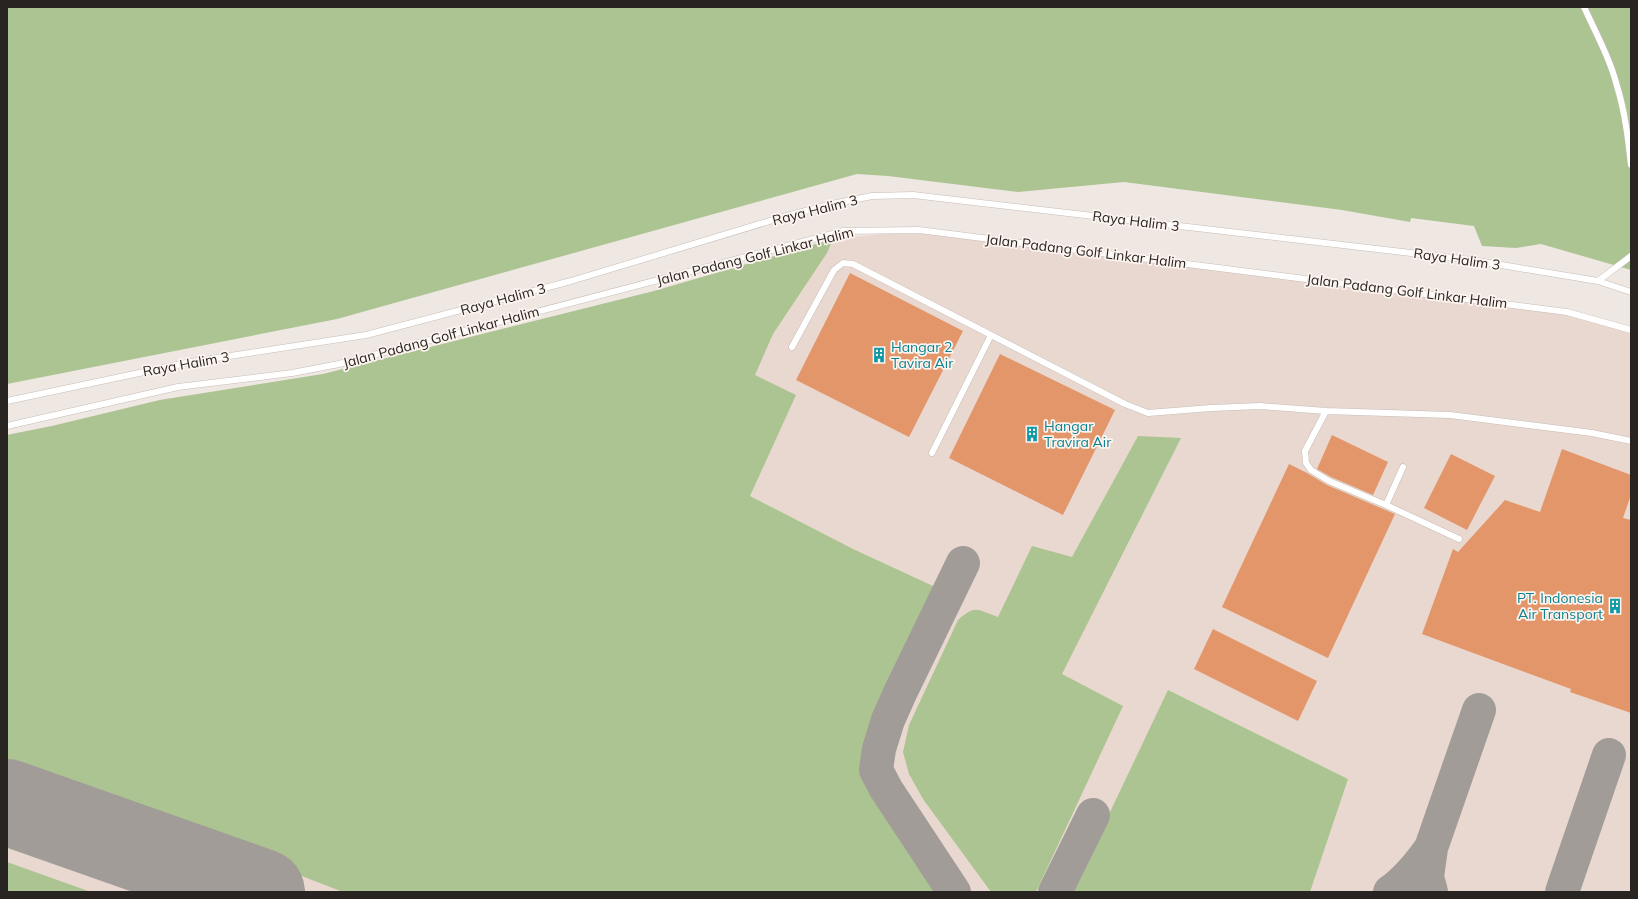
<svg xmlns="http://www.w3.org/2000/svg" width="1638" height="899" font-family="Mulish,sans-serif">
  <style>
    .built { fill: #e8d8cf }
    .green { fill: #acc492 }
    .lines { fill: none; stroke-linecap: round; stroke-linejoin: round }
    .taxiway { stroke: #a29c98; stroke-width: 34 }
    .runway { stroke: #a29c98; stroke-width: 86 }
    .building { fill: #e3966a }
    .lane-casing { stroke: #c6bdb8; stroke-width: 7 }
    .lane { stroke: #fff; stroke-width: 6 }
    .labels { text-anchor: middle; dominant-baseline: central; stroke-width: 3.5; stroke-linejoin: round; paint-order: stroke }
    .street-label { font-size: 14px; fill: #272422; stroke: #fdf4ef }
    .culture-label { font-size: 14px; fill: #0d838f; stroke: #fdf4ef; text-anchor: start }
  </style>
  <rect width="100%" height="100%" fill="#efe7e2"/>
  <!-- built -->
  <path class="built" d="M893,233l32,1 48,5 368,42 83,16 160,18 47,18v559h-1624v-457l45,-9 108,-26 163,-26 331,-83 179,-52z"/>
  <!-- green -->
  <path class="green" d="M7,7h1624v263l-90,-26 -25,4 -34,-2 -8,-20 -63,-8 -1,4 -68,-12 -218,-28 -106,10 -130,-16 -31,-2 -520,145 -330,65z
    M833,239l-6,14 -54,81 -18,41 41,20 -46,101 103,53 93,43 -4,15 -34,69 -29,73 -3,20 10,20 71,103h-614l-336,-130v-327l45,-9 108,-26 163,-26 331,-83z
    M1138,436l43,2 -119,236 61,32 -87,186h-45l-68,-93 -14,-25 -6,-22 6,-27 49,-105c18,-16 19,-10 40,-3l34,-71 40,11z
    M1168,690l180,89 -38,113h-238z
    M7,862l84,30h-84z"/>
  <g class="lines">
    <!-- taxiway -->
    <path class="taxiway" d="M239,884l10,8
      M954,892l-68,-103 -10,-19 3,-21 9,-29 12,-27 63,-130
      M1055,892l38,-77
      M1390,892c17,-12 29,-27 41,-44
      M1431,892l-4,-15 4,-29 48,-138
      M1562,892l47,-137"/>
    <!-- runway -->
    <path class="runway" d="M7,802l255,90"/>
  </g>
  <!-- building -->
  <path class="building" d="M850,273l113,58 -54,106 -113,-57z
    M1000,354l115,56 -52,105 -114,-57z
    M1332,435l56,27 -15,33 -42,-18 -14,-8z
    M1562,449l69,26v20l-8,23 8,2v193l-61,-21 1,-3 -149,-55 31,-85 5,3 47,-52 35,12z
    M1451,454l44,22 -28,54 -43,-22z
    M1289,464l18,9 20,12 68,29 -67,144 -106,-51z
    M1213,629l104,52 -19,40 -104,-52z"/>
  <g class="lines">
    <defs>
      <path id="lane" d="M1584,7c12,26 26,52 33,79 8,26 11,52 14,79
        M1598,281l33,-25
        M792,347l42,-77 9,-7 10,1 272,140 23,9 63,-5 49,-2 66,5 124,4 142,18 39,8
        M7,401l184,-39 175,-27 205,-54 212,-64 49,-13 40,-8 41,-1 558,65 127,21 33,11
        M1326,411l-21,40 1,12 5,7 18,11 57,24 73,34
        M7,426l171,-39 114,-14 47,-9 505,-133 75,-1 648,82 64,18
        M932,453l59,-118
        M1386,505l17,-38"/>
    </defs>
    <!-- lane casing -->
    <use href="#lane" class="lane-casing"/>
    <!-- lane -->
    <use href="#lane" class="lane"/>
  </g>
  <!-- icons -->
  <defs>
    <symbol id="building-bare" viewBox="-9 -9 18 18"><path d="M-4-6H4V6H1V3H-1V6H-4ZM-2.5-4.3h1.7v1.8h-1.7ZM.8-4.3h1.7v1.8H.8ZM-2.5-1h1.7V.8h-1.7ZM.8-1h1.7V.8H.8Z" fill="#0f9aa8" stroke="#fdf4ef" stroke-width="2.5" paint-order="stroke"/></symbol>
  </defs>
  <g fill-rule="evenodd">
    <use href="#building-bare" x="868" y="344" width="22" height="22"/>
    <use href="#building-bare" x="1021" y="423" width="22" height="22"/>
    <use href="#building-bare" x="1604" y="595" width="22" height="22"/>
  </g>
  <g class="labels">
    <!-- street labels -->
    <g class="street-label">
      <text transform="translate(815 210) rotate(-14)">Raya Halim 3</text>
      <text transform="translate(1136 221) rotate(7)">Raya Halim 3</text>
      <text transform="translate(1086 251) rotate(7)">Jalan Padang Golf Linkar Halim</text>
      <text transform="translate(755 256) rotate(-14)">Jalan Padang Golf Linkar Halim</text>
      <text transform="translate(1457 259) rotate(8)">Raya Halim 3</text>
      <text transform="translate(1407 291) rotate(7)">Jalan Padang Golf Linkar Halim</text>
      <text transform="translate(503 299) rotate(-15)">Raya Halim 3</text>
      <text transform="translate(441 337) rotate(-15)">Jalan Padang Golf Linkar Halim</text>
      <text transform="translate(186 364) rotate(-10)">Raya Halim 3</text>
    </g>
    <!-- culture labels -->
    <g class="culture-label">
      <text x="891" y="347">Hangar 2<tspan x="891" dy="16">Tavira Air</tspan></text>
      <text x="1044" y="426">Hangar<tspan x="1044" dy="16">Travira Air</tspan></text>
      <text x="1603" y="598" text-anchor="end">PT. Indonesia<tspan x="1603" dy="16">Air Transport</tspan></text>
    </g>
  </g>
  <!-- border -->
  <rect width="1638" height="899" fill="none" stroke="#272422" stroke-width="16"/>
</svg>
